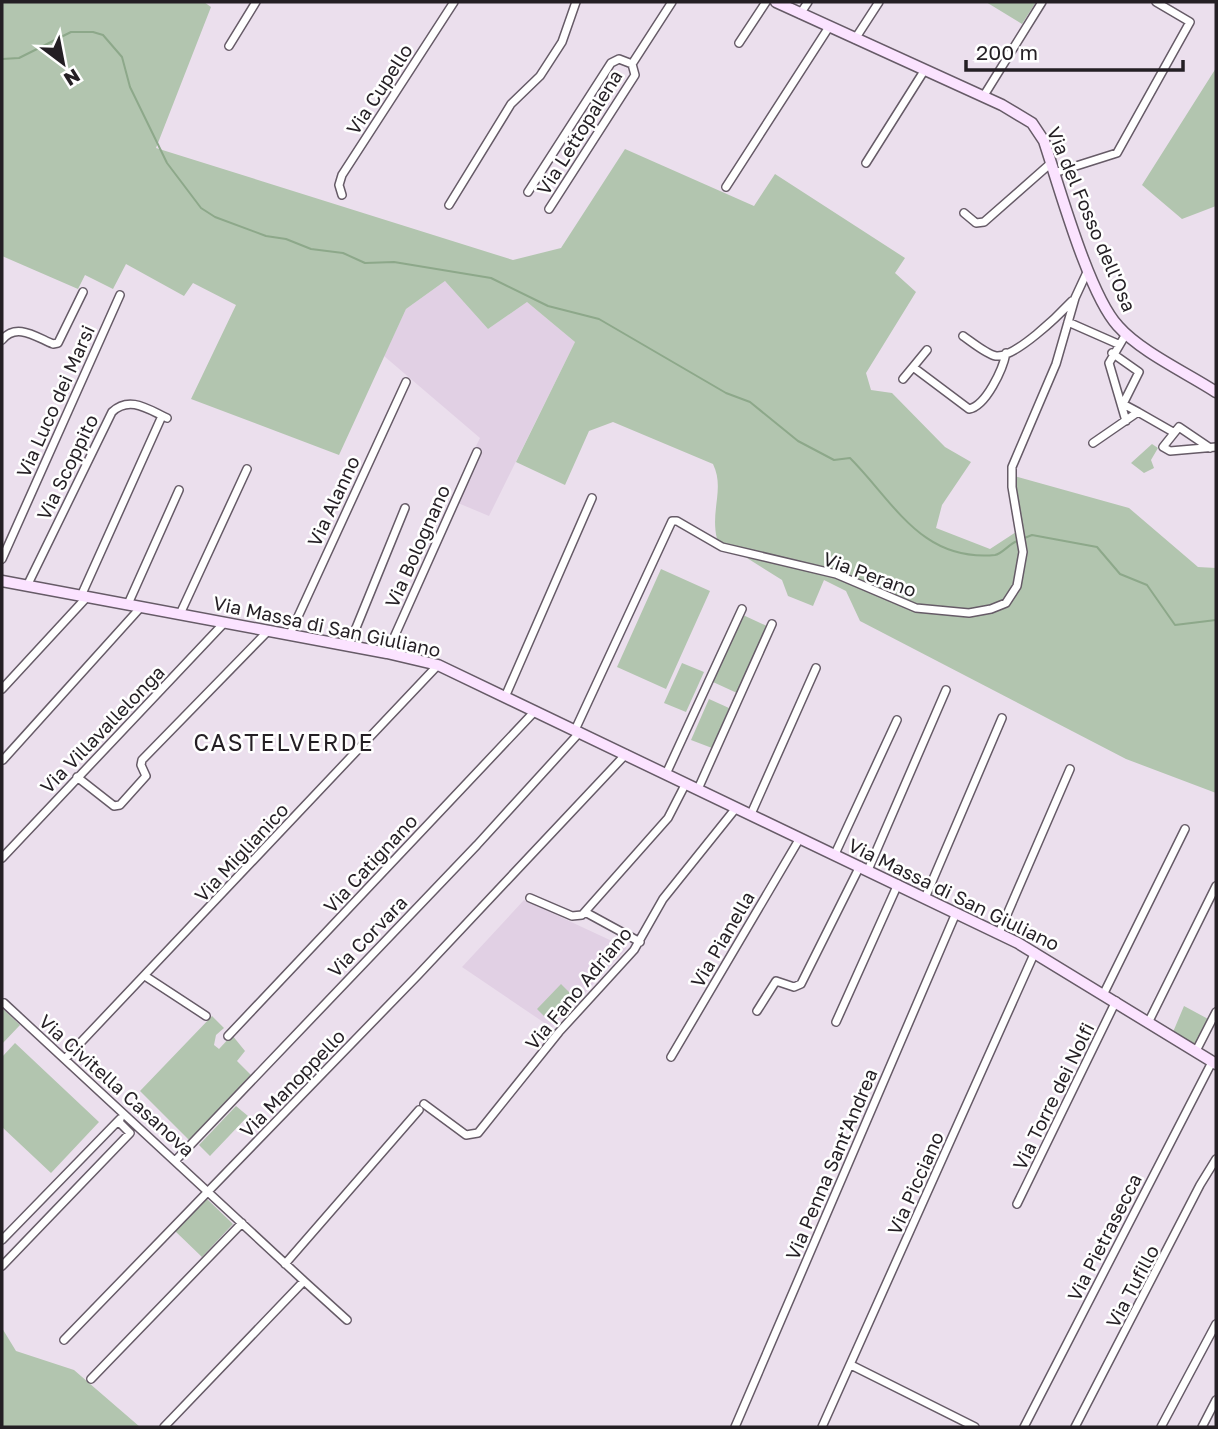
<svg xmlns="http://www.w3.org/2000/svg" width="1218" height="1429" font-family="'Golos Text',sans-serif">
  <style>
    .built { fill: #e1d0e4 }
    .green { fill: #b2c5af }
    .lines { fill: none; stroke-linecap: round; stroke-linejoin: round }
    .stream { stroke: #8da88a; stroke-width: 2 }
    .street-casing { stroke: #665b67; stroke-width: 10 }
    .secondary-casing { stroke: #665b67; stroke-width: 13 }
    .street { stroke: #fff; stroke-width: 7 }
    .secondary { stroke: #fbe3ff; stroke-width: 10 }
    .labels { text-anchor: middle; dominant-baseline: central; stroke-width: 5; stroke-linejoin: round; paint-order: stroke }
    .street-label { font-size: 19px; fill: #241f24; stroke: #fff }
    .quarter-label { font-size: 23px; letter-spacing: 2px; fill: #241f24; stroke: #fff }
  </style>
  <rect width="100%" height="100%" fill="#ebdfed"/>
  <!-- built -->
  <path class="built" d="M445,281l43,48 39,-27 48,40 -86,174 -31,-13 22,-49 -6,-4 6,-12 -96,-82 22,-47z
    M524,900l103,48 -75,80 -90,-61z"/>
  <!-- green -->
  <path class="green" d="M2,2h202l7,5 -55,141 357,112 48,-12 64,-99 129,57 21,-32 130,84 -10,15 21,19 -50,81 5,17 21,3 53,54 26,15 -29,43 -6,23 54,21 32,-21 -8,-52 115,32 69,59 18,1v225l-90,-34 -266,-138 -14,-30 -22,-11 -11,26 -25,-10 -6,-16 -65,-41c-7,-29 8,-50 -4,-75l-100,-42 -24,9 -24,54 -49,-23 59,-120 -48,-40 -39,27 -43,-48 -39,28 -67,146 -148,-56 45,-94 -43,-22 -9,13 -58,-32 -13,25 -28,-14 -7,14 -76,-33z
    M986,2h50l-14,22z
    M1216,68v138l-34,13 -40,-34z
    M1152,444l6,4 -7,12 3,8 -10,5 -13,-10z
    M661,569l49,22 -44,98 -49,-22z
    M743,615l24,11 -30,67 -24,-11z
    M682,663l22,9 -18,40 -22,-9z
    M709,699l20,9 -17,40 -21,-8z
    M561,984l14,14 -24,25 -14,-14z
    M1184,1006l26,14 -14,27 -23,-15z
    M2,1008l18,17 -18,19z
    M212,1016l12,12 -8,7 -2,10 5,4 13,-14 13,16 -8,10 15,15 -62,65 -50,-50z
    M15,1043l84,79 -48,51 -49,-46v-70z
    M236,1106l12,10 -38,40 -11,-11z
    M207,1199l26,25 -31,33 -27,-26z
    M2,1328l14,23 58,19 66,57h-138z"/>
  <g class="lines">
    <!-- stream -->
    <path class="stream" d="M2,59l17,-1 52,-26h22l10,3 19,22 8,30 37,76 34,45 14,9 51,19 20,3 25,10 32,4 22,10 29,-1 97,16 57,28 51,13 127,74 24,9 48,39 36,19 16,-2c44,44 71,104 145,97 7,-1 14,-11 22,-14
      M1022,539l10,-4 65,12 23,27 27,11 28,40 41,-5"/>
    <defs>
      <path id="street" d="M800,14l8,-12
        M855,39l24,-37
        M739,43l27,-41
        M229,46l27,-44
        M983,97l59,-95
        M866,163l58,-92
        M1054,173l63,-20 73,-131 -34,-20
        M726,187l103,-160
        M528,192l83,-129 8,-4 13,5
        M342,195l-3,-10 3,-10 112,-173
        M449,205l62,-101 29,-28 22,-34 14,-40
        M549,209l86,-134 -3,-11 40,-62
        M964,213l12,10 8,-1 67,-59
        M1068,322l50,22
        M1126,334l-17,29 17,58
        M963,336c9,6 23,18 33,20 19,2 63,-41 76,-55
        M2,340c14,-18 34,-3 51,4l5,-1 25,-51
        M927,350l-14,17 56,42c17,-3 34,-40 37,-56
        M1112,353l27,19 -16,32
        M903,379l10,-12
        M1138,412l35,20
        M1093,443l45,-31 -15,-8
        M1210,448l-31,-21 -16,20 7,4 46,-4
        M2,559l118,-264
        M27,586l85,-174c18,-17 37,-2 55,6
        M81,596l81,-180
        M128,604l51,-114
        M180,614l67,-145
        M290,634l116,-252
        M349,645l56,-137
        M387,653l90,-201
        M2,689l85,-92
        M505,697l87,-199
        M575,730l97,-209h5l45,26 114,27 80,34 53,5 22,-4 15,-6 11,-17 6,-34 -11,-65v-20l44,-103 19,-66 13,-28
        M3,760l138,-153
        M666,774l76,-165
        M77,777l37,29 6,-1 26,-29 -5,-11 1,-5 127,-130
        M698,789l74,-165
        M751,814l65,-146
        M835,854l62,-134
        M2,858l223,-236
        M868,870l78,-180
        M530,898l42,18 10,-1 86,-97 18,-35
        M925,898l77,-180
        M585,912l55,30
        M999,933l71,-164
        M145,976l61,40
        M1104,993l81,-164
        M4,1003l300,278 -140,146
        M757,1011l19,-30 18,6 7,-3 59,-118
        M1149,1021l67,-135
        M836,1022l62,-138
        M228,1036l307,-325
        M1196,1051l20,-39
        M671,1057l129,-219
        M65,1059l373,-394
        M424,1104l42,31 12,-2 81,-101 75,-82 29,-51 73,-91
        M176,1160l301,-315 103,-113
        M1017,1204l99,-203
        M2,1240l118,-121
        M285,1264l134,-154
        M2,1266l128,-133 -12,-12
        M304,1281l43,39
        M64,1340l354,-365 208,-221
        M851,1365l124,62
        M91,1379l151,-156
        M735,1427l221,-514
        M822,1427l213,-475
        M1024,1427l188,-365
        M1075,1427l125,-242 16,-26
        M1161,1427l55,-103
        M1202,1427l14,-27"/>
      <path id="secondary" d="M776,2l226,103 30,18 12,18c15,45 45,154 74,185 23,26 69,47 98,66
        M2,581l385,72 51,12 580,278 198,121"/>
    </defs>
    <!-- street casing -->
    <use href="#street" class="street-casing"/>
    <!-- secondary casing -->
    <use href="#secondary" class="secondary-casing"/>
    <!-- street -->
    <use href="#street" class="street"/>
    <!-- secondary -->
    <use href="#secondary" class="secondary"/>
  </g>
  <g class="labels">
    <!-- street labels -->
    <g class="street-label">
      <text transform="translate(379 89) rotate(-57)">Via Cupello</text>
      <text transform="translate(579 132) rotate(-58)">Via Lettopalena</text>
      <text transform="translate(1092 219) rotate(67)">Via del Fosso dell'Osa</text>
      <text transform="translate(55 401) rotate(-66)">Via Luco dei Marsi</text>
      <text transform="translate(67 467) rotate(-64)">Via Scoppito</text>
      <text transform="translate(333 501) rotate(-65)">Via Alanno</text>
      <text transform="translate(417 546) rotate(-66)">Via Bolognano</text>
      <text transform="translate(870 574) rotate(20)">Via Perano</text>
      <text transform="translate(327 626) rotate(12)">Via Massa di San Giuliano</text>
      <text transform="translate(102 729) rotate(-46)">Via Villavallelonga</text>
      <text transform="translate(241 852) rotate(-47)">Via Miglianico</text>
      <text transform="translate(370 863) rotate(-47)">Via Catignano</text>
      <text transform="translate(954 894) rotate(26)">Via Massa di San Giuliano</text>
      <text transform="translate(367 936) rotate(-46)">Via Corvara</text>
      <text transform="translate(722 939) rotate(-60)">Via Pianella</text>
      <text transform="translate(578 988) rotate(-50)">Via Fano Adriano</text>
      <text transform="translate(292 1083) rotate(-46)">Via Manoppello</text>
      <text transform="translate(117 1085) rotate(42)">Via Civitella Casanova</text>
      <text transform="translate(1053 1096) rotate(-64)">Via Torre dei Nolfi</text>
      <text transform="translate(831 1164) rotate(-67)">Via Penna Sant'Andrea</text>
      <text transform="translate(915 1183) rotate(-66)">Via Picciano</text>
      <text transform="translate(1104 1237) rotate(-63)">Via Pietrasecca</text>
      <text transform="translate(1132 1286) rotate(-62)">Via Tufillo</text>
    </g>
    <!-- quarter labels -->
    <g class="quarter-label">
      <text x="284" y="742">CASTELVERDE</text>
    </g>
  </g>
  <!-- border -->
  <rect width="1218" height="1429" fill="none" stroke="#241f24" stroke-width="7"/>
  <!-- north arrow -->
  <g transform="translate(63 63) rotate(148)" stroke="#ffffff" stroke-width="5" paint-order="stroke">
  <path d="M0-5L12 26L0 18L-12 26Z" fill="#241f24"/>
  <text y="-10" font-size="19" font-weight="bold" text-anchor="middle" fill="#241f24">N</text>
  </g>
  <!-- scale -->
  <path d="M966 60v10h217v-10" fill="none" stroke="#241f24" stroke-width="3.5"/>
  <text x="976" y="60" font-size="21" fill="#241f24" stroke="#ffffff" stroke-width="5" paint-order="stroke">200 m</text>
</svg>
